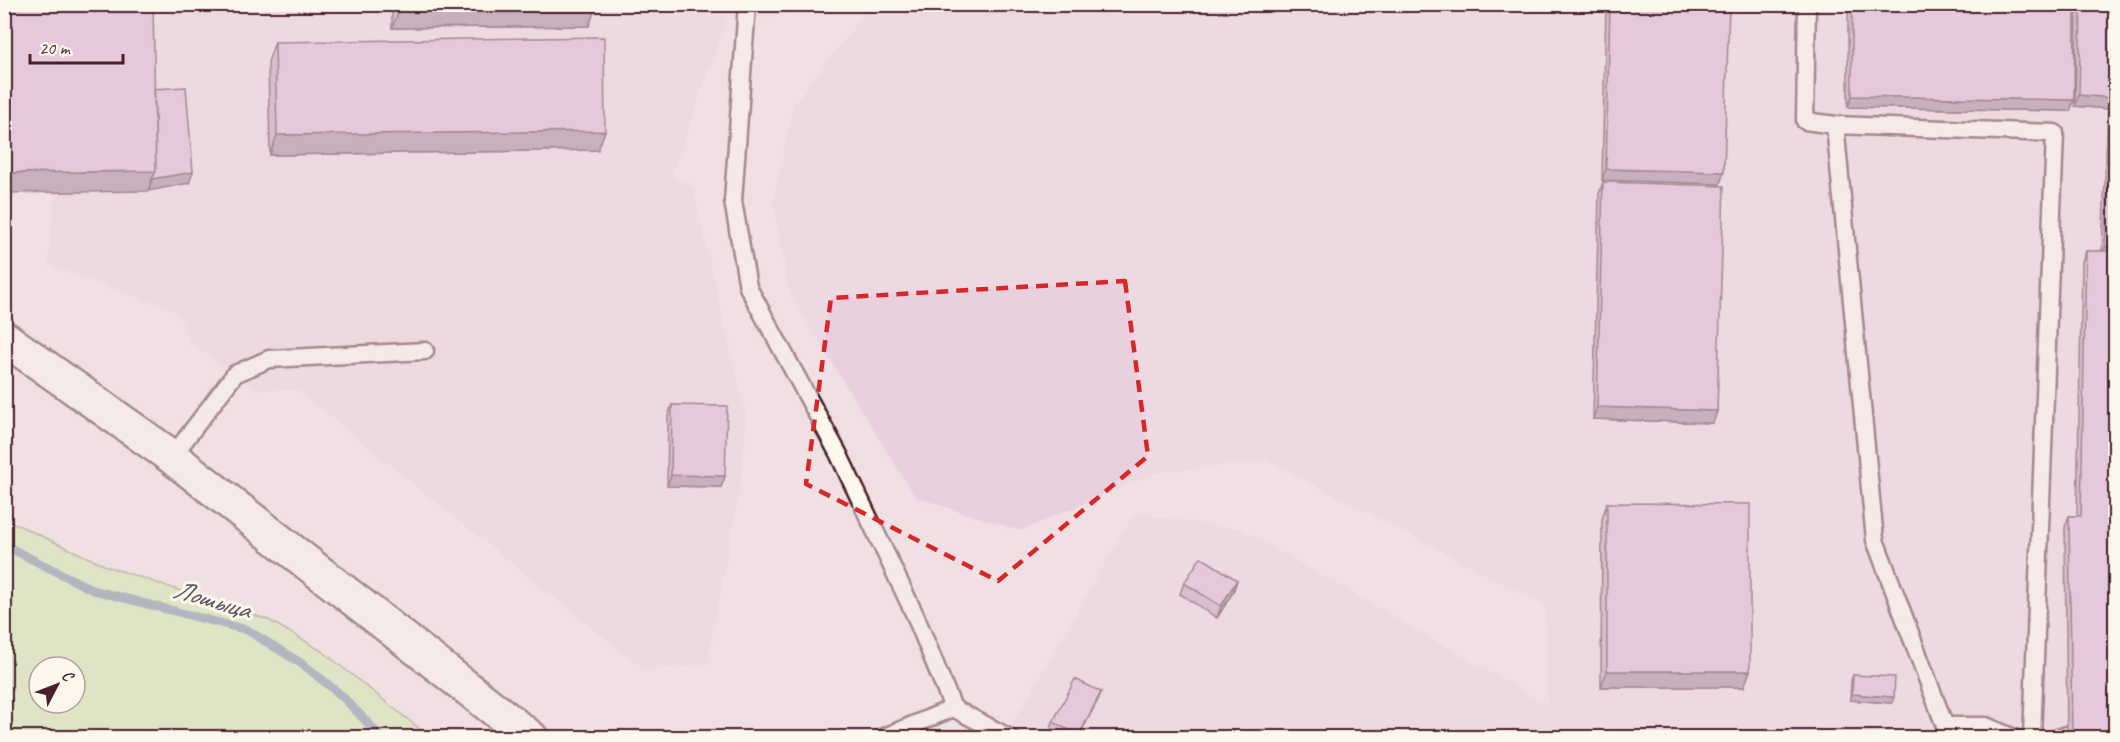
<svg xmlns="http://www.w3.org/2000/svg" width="2120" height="742" font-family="Caveat,sans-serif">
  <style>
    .built { fill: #e9d0de }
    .green { fill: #c8e8a0; stroke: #898466; stroke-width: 1.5; fill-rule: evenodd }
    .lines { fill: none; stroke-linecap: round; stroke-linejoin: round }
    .stream { stroke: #698497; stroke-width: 9 }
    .lane-casing { stroke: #4a1f2b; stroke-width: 21 }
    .secondary-casing { stroke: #4a1f2b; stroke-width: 38 }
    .lane { stroke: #fbf7ec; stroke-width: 16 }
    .secondary { stroke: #fbf7ec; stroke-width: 33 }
    .wall { fill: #ba94b3; stroke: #4a1f2b; stroke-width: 1.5 }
    .shaded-wall { fill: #977892; stroke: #4a1f2b; stroke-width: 1.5 }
    .building { fill: #d8acd0; stroke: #4a1f2b; stroke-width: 1.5 }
    .marked { fill: none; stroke: #d62828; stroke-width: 4.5; stroke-dasharray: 12 8; stroke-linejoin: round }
    .labels { text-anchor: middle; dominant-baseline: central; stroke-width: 6; stroke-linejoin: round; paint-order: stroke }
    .water-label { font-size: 27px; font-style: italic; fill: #5a5261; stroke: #fbf7ec }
  </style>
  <rect width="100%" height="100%" fill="#f0e0e4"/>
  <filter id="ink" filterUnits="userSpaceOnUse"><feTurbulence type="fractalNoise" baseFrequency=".0167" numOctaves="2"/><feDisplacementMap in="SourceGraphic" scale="12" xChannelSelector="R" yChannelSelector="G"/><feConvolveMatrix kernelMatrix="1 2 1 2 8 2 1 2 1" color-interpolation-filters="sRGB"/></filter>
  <g filter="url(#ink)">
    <!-- built -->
    <path class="built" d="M4,5h785l-4,10 -58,4 -56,158 21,9 55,233 -7,65 -33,182 -64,3 -346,-279 -42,-1 -66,-47 -11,-30 -130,-47 7,-73 -50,1z
      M871,5h1244v732h-1110l129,-224 107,16 306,176 -1,-99 -279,-146 -112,13 -135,58 -105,-34 -125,-202 -17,-93 20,-97z"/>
    <!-- green -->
    <path class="green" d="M5,519l101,47 163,54 53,31 108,86h-425zM39,667h36v36h-36z"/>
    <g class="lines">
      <!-- stream -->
      <path class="stream" d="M4,545l89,45 154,40 57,35 38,31 40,42"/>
      <defs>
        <path id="lane" d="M747,4l-14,197 15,86 90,166 77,162 38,93
          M1807,4l-2,117 30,4 40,415 70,186h41l28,12
          M1835,125l220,8 -23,605
          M172,457l63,-83 34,-15 156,-8
          M882,738l71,-30 57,30
          M2058,738l9,-3"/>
        <path id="secondary" d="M4,338l168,119 359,281"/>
      </defs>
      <!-- lane casing -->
      <use href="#lane" class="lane-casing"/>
      <!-- secondary casing -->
      <use href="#secondary" class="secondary-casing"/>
      <!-- lane -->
      <use href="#lane" class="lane"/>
      <!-- secondary -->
      <use href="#secondary" class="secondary"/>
    </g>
    <!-- wall -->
    <path class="wall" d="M392,4h204l-7,22 -197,2z
      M1606,4h123l-9,180 -118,-4z
      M1850,4h225l-1,96 -4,11 -222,-4v-98z
      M2079,4h36v734h-48l-2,-211 4,-11h8l5,-254 4,-11h16l6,-142 -33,-3 2,-95z
      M275,42l323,108 -328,5 -2,-93z
      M1603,182l114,229 -4,12 -120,-4 6,-225z
      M672,405l53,71 -4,11 -54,-1 1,-70z
      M1607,503l137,184h-143l1,-168z
      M1237,580l-4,12 -16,26 -37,-24 4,-11z
      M1853,675l39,28 -42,-3 1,-19z
      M1101,692l-23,46h-8l-19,-10 2,-6z"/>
    <!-- shaded-wall -->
    <path class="shaded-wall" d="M596,6l-7,20 -197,2 8,-20z
      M2079,95l33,3 -4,11 -33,-3z
      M1852,96l222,4 -4,11 -222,-4z
      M605,131l-7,19 -328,5 7,-20z
      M1606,169l118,3 -4,12 -118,-4z
      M156,171l-8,20 -144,2v-20z
      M193,172l-4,11 -41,8 4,-12z
      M2105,247h10v12h-14z
      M1597,407l120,4 -4,12 -120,-4z
      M671,475l54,1 -4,11 -54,-1z
      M1237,580l-4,12 -16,26 4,-12z
      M1607,671h143l-6,16h-143z
      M1101,692l-2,6 -21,40z
      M1852,694l42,3 -2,6 -42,-3z"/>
    <!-- building -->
    <path class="building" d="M4,4h149l3,167 -152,2z
      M399,4h197v2l-196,2z
      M1610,4h119l-5,168 -118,-3z
      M1852,4h223l-1,96 -222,-4z
      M2081,4h34v243h-10l7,-149 -33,-3z
      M604,37l1,94 -328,4 -2,-93z
      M186,87l7,85 -41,7 4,-8 -2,-82z
      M1603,182l121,4 -7,225 -120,-4z
      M2086,251h29v487h-43l-3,-222h12z
      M672,405l55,1 -2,70 -54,-1z
      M1607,503l143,1v167h-143z
      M1201,557l36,23 -16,26 -37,-23z
      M1853,675l42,2 -1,20 -42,-3z
      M1075,679l26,13 -22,43 -26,-13z"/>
  </g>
  <!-- marked area -->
  <path d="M0 0H2120V742H0ZM1125,281l23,175 -150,125 -192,-97 25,-186z" fill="#f0e0e4" fill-opacity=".55" fill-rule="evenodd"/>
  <path class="marked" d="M1125,281l23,175 -150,125 -192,-97 25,-186z"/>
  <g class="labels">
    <!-- water labels -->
    <g class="water-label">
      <text transform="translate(212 599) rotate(16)">Лошыца</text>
    </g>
  </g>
  <!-- margin -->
  <rect width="2120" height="742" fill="none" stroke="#fbf7ec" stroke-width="24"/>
  <rect x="12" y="12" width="2096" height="718" fill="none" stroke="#4a1f2b" stroke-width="2" filter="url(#ink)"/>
  <!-- north arrow -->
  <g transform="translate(57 685) rotate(48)"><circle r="28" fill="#fbf7ec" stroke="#b4a19f" stroke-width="1.5"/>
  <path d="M0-4.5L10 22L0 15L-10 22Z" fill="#4a1f2b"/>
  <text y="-9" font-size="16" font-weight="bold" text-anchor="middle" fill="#4a1f2b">С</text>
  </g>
  <!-- scale -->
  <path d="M30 54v9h93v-9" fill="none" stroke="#4a1f2b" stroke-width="3"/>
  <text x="39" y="54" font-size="18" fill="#4a1f2b" stroke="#fbf7ec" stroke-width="4.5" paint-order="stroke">20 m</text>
</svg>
